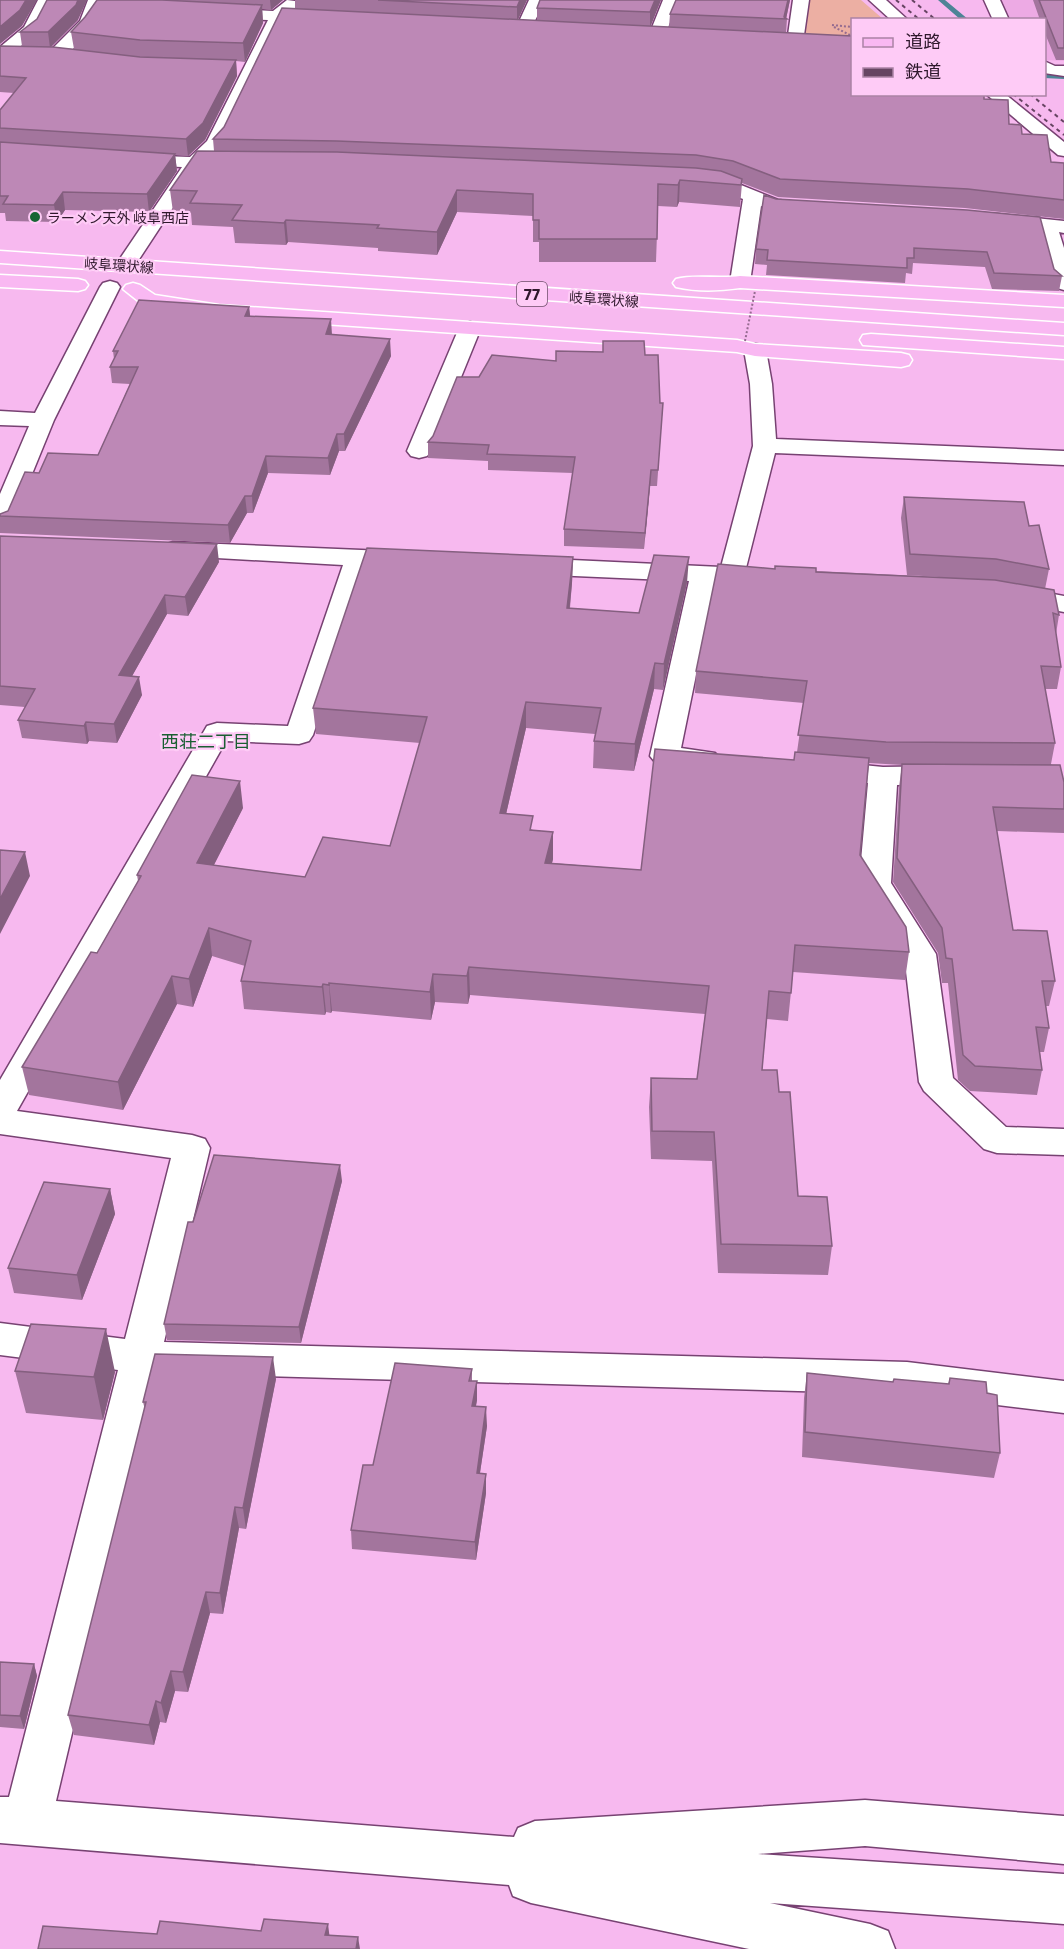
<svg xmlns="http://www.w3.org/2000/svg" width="1064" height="1949" font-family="Commissioner,'Noto Sans JP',sans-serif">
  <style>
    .built { fill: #edaae4 }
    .green { fill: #ecafa3 }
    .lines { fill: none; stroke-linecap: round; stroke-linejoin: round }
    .stream { fill: #4d8496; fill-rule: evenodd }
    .minor-casing { stroke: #774272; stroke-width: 3 }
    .major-casing { stroke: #fff; stroke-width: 3 }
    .path { stroke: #956b90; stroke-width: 2; stroke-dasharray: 2 2; stroke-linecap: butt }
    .minor { fill: #fff; fill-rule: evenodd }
    .major { fill: #f9b8f2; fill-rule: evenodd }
    .rail { stroke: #664462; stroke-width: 2; stroke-dasharray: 4 4; stroke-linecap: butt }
    .path-bridge { stroke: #956b90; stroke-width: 2; stroke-dasharray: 2 2; stroke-linecap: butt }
    .wall { fill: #a3759d }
    .shaded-wall { fill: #845f7f }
    .building { fill: #bd88b6; stroke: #845f7f; stroke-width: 1.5 }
    .poi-dot { fill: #186635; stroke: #fecbf6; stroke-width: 2 }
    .labels { text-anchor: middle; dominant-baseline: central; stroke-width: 4.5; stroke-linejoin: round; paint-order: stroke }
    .far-poi-label { font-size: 14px; fill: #2f182c; stroke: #fecbf6; text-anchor: start }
    .far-street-label { font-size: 14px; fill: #2f182c; stroke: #fecbf6 }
    .shield { fill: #fecbf6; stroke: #6d4e69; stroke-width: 1.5 }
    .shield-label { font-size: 15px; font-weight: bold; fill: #2f182c }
    .neighbourhood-label { font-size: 18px; fill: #1a5f32; stroke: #fecbf6 }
  </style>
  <rect width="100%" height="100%" fill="#f7b9ef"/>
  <!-- built -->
  <path class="built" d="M1000,0h64v61l-19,-1 -1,-40 -35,-1z"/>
  <!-- green -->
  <path class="green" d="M806,0h55l22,19 -31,1v22l-51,-6z"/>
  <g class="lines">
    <!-- stream -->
    <path class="stream" d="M938,0h7l24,20h-8z
      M1044,74l20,1v4l-20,-1z"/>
    <defs>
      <path id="minor" d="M38,0h16l-17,33 -31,25 -6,2v-13l24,-20z
        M88,0h16c-3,19 -34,64 -55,58l-2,-3 2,-3 31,-31z
        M287,0l15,2 -11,10 31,1 8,5 -8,5 -39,-2 -59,123 -13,14 29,2 3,4 -3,4h-41l-67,102h-14l-3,-4 67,-99 -50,-2 -6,-1 -3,-4 3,-4 6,-1 58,2 17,-16 61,-121 -50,-2 -8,-5 8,-5 55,3z
        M529,0h16l-15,31h-12l-2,-3z
        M663,0h16l-14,35 -8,5 -8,-5z
        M793,0h16l-6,42 -8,5 -8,-5z
        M869,0h17l22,20h-17z
        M984,0h16l9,20h-16z
        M1044,61l11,5h9v10l-20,-3z
        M986,94h19l59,48v14l-6,-1z
        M699,175l32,6 47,19 37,4 2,4 -2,4c-16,4 -39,0 -54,-6l-11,76 -3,4h-14l-3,-4 13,-83 -23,-9 -28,-5 -2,-4 2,-4z
        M997,214l67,7v12l-5,-1 5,16v42l-7,-2 -3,-4 -15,-54 -49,-6 -3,-4 3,-4z
        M110,281l7,2 3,4 -66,133 -42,103 -3,5 -9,2v-36l29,-68 -29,-1v-14l35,2 65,-126 3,-4z
        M470,322l7,2 4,4 -50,123 -4,5 -8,2 -8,-2 -4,-5 52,-123 4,-4z
        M755,344l8,1 3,5 6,34 4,55 288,12v14l-289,-12 -29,115 22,3 4,5 -4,5 -9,3 -44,-2 -34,166 34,5 5,6 -5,6c-18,5 -42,2 -60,-3l-5,-6 39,-175 -160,-7 -9,-3 -4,-5 4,-5 9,-3 192,9 32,-121 -3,-62 -6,-34 3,-5z
        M173,542l236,10 9,3 4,5 -4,5 -9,3 -41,-2 -55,169 -4,6 -10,3 -73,-3 -209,370 175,24 13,4 5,9 -46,194 743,20 157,19v32l-157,-19 -750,-21 -101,428 458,36 4,-9 17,-7 330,-21 199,16v48l-199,-18 -107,8 306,20v50l-294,-21 100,21 18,7 7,18h-146l-218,-46 -18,-7 -4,-11 -509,-42v-46h9l109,-427 -118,-15v-32l125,16 46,-181 -171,-24v-54l207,-354 10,-3 71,3 55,-161 -179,-10 -4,-5 4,-5z
        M1011,586l53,10v16l-62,-12 -4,-6 4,-6z
        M822,761l61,6 64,-1 10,3 5,6 -5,6 -10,3 -50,1 -6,98 45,71 17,124 53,49 58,2v26l-67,-2 -13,-4 -60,-58 -5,-9 -15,-128 -45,-71 9,-100 -56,-7 -5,-6 5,-6z"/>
      <path id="major" d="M0,251l1064,72v12l-1064,-72z
        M0,275l78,4 7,2 3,4 -3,4 -7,2 -78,-4z
        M740,276l324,19v12l-324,-19c-21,3 -43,4 -64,-1l-3,-4 3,-4c17,-5 43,0 64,-3z
        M133,283l7,2 15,10 64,10 518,35 18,4 146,9 8,2 3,5 -3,5 -8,2 -146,-11 -18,-4 -518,-35 -77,-13 -19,-15 3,-4z
        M871,334l193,13v12l-201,-14 -3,-5 3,-5z"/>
    </defs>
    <!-- minor casing -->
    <use href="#minor" class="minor-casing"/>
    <!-- major casing -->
    <use href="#major" class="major-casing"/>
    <!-- path -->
    <path class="path" d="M832,25l20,2
      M834,27l18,9"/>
    <!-- minor -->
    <use href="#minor" class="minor"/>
    <!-- major -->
    <use href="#major" class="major"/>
    <!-- rail -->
    <path class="rail" d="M896,0l24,20
      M912,0l24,20
      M1013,94l51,41
      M1030,94l34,28"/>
    <!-- path-bridge -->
    <path class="path-bridge" d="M745,341l10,-50"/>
  </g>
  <!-- wall -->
  <path class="wall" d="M97,0h186l-12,10 -9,-1 1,14 -18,39 -9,-1 1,15 -32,64 -17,16 -13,-1 2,16 -28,41 -84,-2 -8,12 -51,-1 -1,-8h-5v-103l14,-17 -14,-1v-46h22l-2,-14 58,-12 -27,27 23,2 -3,-17 14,-15z
    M295,0h232l-10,20 20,1v-13l3,-8h121l-11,26 19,1 1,-13 6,-14h114l-4,19h1l-1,14 66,61 132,5 25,25 13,10 29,28 13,1v56l-99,-11 -187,-11 -36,-14 -2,24 -61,-5 -2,5 -19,-1 -2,56h-117v-20h-6v-26l-76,-4 -20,43 -59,-4v-3l-90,-6 -2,3 -51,-2 -2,-16 -41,-2 -1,-12 -18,-1 -3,-22 44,-39 -1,-12 11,-12 71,-118z
    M1033,0h31v60h-8l-12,-29v-11h-4z
    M776,199l278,70 8,7 -3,15 -67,-2 -7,-22 -72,-4 -1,11 -6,-1 -1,10 -139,-8 1,-10 -12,-1 1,-15z
    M249,307l1,9 82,19 59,21 -46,95h-6l-9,24 -62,-2 -15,40h-6l-17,30 -230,-10v-19l8,-3 31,-38 59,-18 32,-71 -18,-1 -2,-16 4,-8 -1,-8z
    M645,355l15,48h3l-6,83h-7l-6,63 -80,-3v-17l9,-56 -85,-3v-9l-60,-3v-16l51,-65 77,-16z
    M904,497l125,29 20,43 -4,20 14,26 -3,19 5,33 -4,22h-12l10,54 -4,21 13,18v51l-67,-2 16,99 42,51 -6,25h-3l3,22 -5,24h-4l2,18 -5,25 -67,-4 -12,-11 -10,-97h-6l-4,-30 -45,-71 6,-95 3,-22 -33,-2 -9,92 49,97 -4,28 -112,-8 -5,49 -21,-2 -5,51 17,22 19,104 34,50 -4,29 -110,-2 -6,-112 -61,-2 -2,-52 2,-29 46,1 8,-65 -235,-19 -2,9 -33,-2 -4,18 -99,-9 -1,2 -5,-1 -1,3 -81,-6 -3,-28 4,-15 -33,-10 -19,51 -16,-3 -54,106 -94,-15 -7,-28 75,-114 41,-72 -1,-6 106,-67 -29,57 91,12 85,-31 30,-103 -104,-9 -3,-26 260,-151 -1,26 -2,25 69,5 48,-30 -24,107 -9,-1 -20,82 -41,-3 1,-27 1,-7 -69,-6 -20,86 27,16 20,29 -1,4 89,7 153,-110 3,-8 7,-49 -109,-10 1,-22 79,-102 164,8 -32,-2 -6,-57z
    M0,536l219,26 -31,54 -21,-2 -35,62 10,19 -25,48 -28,-2 -2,3 -65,-6 -4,-18 7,-13 -25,-2z
    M342,1181l-41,162 -134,-3 -3,-16 29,-102z
    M110,1189l5,25 -33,86 -68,-7 -6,-25z
    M472,1369v12h5v19l-1,6 11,20 -7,47 6,1v19l-10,67 -124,-11 -1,-19 22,-65z
    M15,1371l100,1 -12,48 -77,-7z
    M807,1373l86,9 55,2 2,-6 37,15 13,60 -6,25 -192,-21 2,-59z
    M276,1379l-30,150 -7,-1 -16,86 -13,-1 -22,79 -13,-1 -9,32 -6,-1 -6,23 -80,-10 -6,-20 77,-305 -2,-8z
    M0,1662l34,2 3,12 -13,53 -24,-2z"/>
  <!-- shaded-wall -->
  <path class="shaded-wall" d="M26,0h11l-15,26 -22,18v-17z
    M78,0h9l-9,20 -28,28 -2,-16z
    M270,0h13l-12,10z
    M520,0h7l-10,22v-15z
    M655,0h6l-11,28v-16z
    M788,0h2l-4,19h-2z
    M262,5l1,18 -18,39 -2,-19z
    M236,60l1,16 -32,64 -17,16 -2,-17z
    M175,154l2,17 -28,41 -2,-18z
    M680,180l-1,22 -2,5 1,-22z
    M457,190v22l-20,43v-23z
    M63,192l2,18 -8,12 -3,-17z
    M286,220l2,22 -2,3 -2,-22z
    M249,307l2,16 -6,-7z
    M331,319l1,16 -6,-1z
    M390,339l1,17 -46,95 -1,-17z
    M337,434l2,17 -9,24 -2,-17z
    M266,456l2,17 -15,40 -1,-17z
    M651,470l-1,16 -6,63 1,-16z
    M245,496l2,17 -17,30 -2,-18z
    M217,544l2,18 -31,54 -3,-19z
    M573,557l-1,26 -5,51v-26z
    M689,557l-2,26 -24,107 1,-26z
    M165,595l2,19 -45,80 -3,-19z
    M655,663l-1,26 -20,82 1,-27z
    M139,677l3,18 -25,48 -3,-19z
    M526,702v26l-26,112v-27z
    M86,722l3,19 -2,3 -3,-18z
    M240,781l3,27 -42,82 -4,-27z
    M553,832v27l-8,31v-27z
    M25,852l5,24 -30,58v-35z
    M209,928l3,28 -19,51 -4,-28z
    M469,967l1,28 -2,9 -1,-28z
    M433,974l2,28 -4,18 -1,-28z
    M172,976l5,28 -54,106 -5,-28z
    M329,983l3,28 -1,2 -2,-28z
    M323,984l3,28 -1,3 -3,-28z
    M340,1165l2,16 -41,162 -2,-16z
    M110,1189l5,25 -33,86 -5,-25z
    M106,1329l9,43 -12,48 -9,-43z
    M273,1357l3,22 -30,150 -3,-21z
    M477,1381v19l-5,25v-19z
    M486,1407l1,19 -10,66v-19z
    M486,1474v19l-10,67 -1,-18z
    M235,1507l4,21 -16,86 -3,-21z
    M206,1592l4,21 -22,79 -5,-20z
    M34,1664l3,12 -13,53 -4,-13z
    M171,1671l4,20 -9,32 -5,-20z
    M156,1701l4,21 -6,23 -5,-20z
    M328,1924l3,24 -6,-13z
    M358,1937l2,12h-4z"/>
  <!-- building -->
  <path class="building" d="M0,0h26l-6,10 -20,17z
    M47,0h31l-2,5 -28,27h-28l17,-13z
    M97,0h65l100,5 -19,38 -103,-3 -69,-8 14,-15z
    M378,0h142l-3,7z
    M540,0h115l-5,12 -113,-4z
    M676,0h112l-4,17 3,2 -117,-5z
    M1039,0h25v48h-6z
    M282,8l570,28v58h132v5l24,1 1,24 12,1 1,9 25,1 4,27 13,1v37l-96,-11 -188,-10 -47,-18 -37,-6 -359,-14 -124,-2 11,-12z
    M0,46l53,1 87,10 96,3 -33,63 -17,16 -186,-11v-18l26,-32 -26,-2z
    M0,142l175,12 -28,40 -84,-2 -9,13 -51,-1 5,-8h-8z
    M197,151l140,1 359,16 25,3 21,8 -1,6 -61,-5 -2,5 -20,-1 -1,55h-118v-19h-6v-26l-76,-4 -20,42 -60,-4 2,-3 -93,-5 -2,3 -52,-3 10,-15 -52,-2 7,-12 -27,-1z
    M764,195l12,4 191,11 73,7 14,52 8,7 -68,-3 -7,-21 -73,-4v10h-7v10l-140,-8 1,-10 -12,-1z
    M139,300l110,7 -4,9 86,3 -5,15 64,5 -46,95h-7l-9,24 -62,-2 -14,40h-7l-17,29 -228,-9v-2l8,-3 17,-39 14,1 9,-20 50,2 40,-88h-28l8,-16h-5z
    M603,341h41l1,14h13l2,48h3l-5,67h-7l-6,63 -81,-4 11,-72 -88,-3 2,-9 -61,-3 5,-6 24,-59h22l13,-22 64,6v-10l47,1z
    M904,497l120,5 5,24 10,-1 10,44 -53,-10 -86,-5z
    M0,536l217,8 -32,53 -20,-2 -46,80 20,2 -25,47 -28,-2 -2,4 -66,-6 17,-31 -35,-3z
    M367,548l206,9 -6,51 72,5 15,-58 35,2 -25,107 -9,-1 -20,81 -41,-3 7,-33 -75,-6 -26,111 33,3 -3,14 23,2 -8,31 96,7 14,-121 139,11 1,-8 74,6 -9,97 46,72 3,25 -114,-7 -4,48 -22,-2 -7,79h15l2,22h11l8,104 29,1 5,49 -111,-2 -7,-112 -62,-1 -1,-53 46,1 12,-93 -240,-19 -2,9 -34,-2 -3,18 -101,-9v2l-6,-1 -1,3 -81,-6 10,-40 -42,-13 -20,51 -17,-3 -54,106 -96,-15 69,-115 6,1 44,-77 -4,-1 55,-100 48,6 -43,82 108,14 18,-40 67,9 37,-129 -114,-9z
    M718,564l57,5v-3l41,2v4l179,8 59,10 5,25 -6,-2 8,54 -20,-1 14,77 -169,-1 -88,-7 9,-54 -111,-10z
    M902,764l158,1 4,17v27l-71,-2 20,123 34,1 8,50h-13l7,47 -13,-1 6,43 -67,-4 -12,-11 -11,-96 -6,-1 -4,-30 -45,-70z
    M0,850l25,2 -25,47z
    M214,1155l126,10 -41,162 -135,-3 24,-102h5z
    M44,1182l66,7 -33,86 -69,-7z
    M31,1324l75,5 -12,48 -79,-6z
    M155,1354l118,3 -30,151 -8,-1 -15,86 -14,-1 -23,80 -12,-1 -10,32 -5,-2 -7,24 -81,-10 78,-313h-3z
    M395,1363l77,6 -3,12h8l-5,25 14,1 -9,66 9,1 -11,68 -124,-12 12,-65h10z
    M807,1373l86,9 1,-3 55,5 1,-6 36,4 1,11 10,2 3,58 -195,-21z
    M0,1662l34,2 -14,52 -20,-1z
    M264,1919l64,5 -3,11 33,2 -2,12h-318l5,-23 114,8 3,-13 101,10z"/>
  <!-- markers -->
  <circle class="poi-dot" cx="35" cy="217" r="6"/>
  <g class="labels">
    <!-- far-poi labels -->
    <g class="far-poi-label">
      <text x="47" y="217">ラーメン天外 岐阜西店</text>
    </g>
    <!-- far-street labels -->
    <g class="far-street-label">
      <text transform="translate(119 265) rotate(4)">岐阜環状線</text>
      <text transform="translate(604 299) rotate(4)">岐阜環状線</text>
    </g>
    <!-- shield labels -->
    <rect class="shield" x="517" y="282" width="30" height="24" rx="4.5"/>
    <g class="shield-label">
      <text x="532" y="294">77</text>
    </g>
    <!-- neighbourhood labels -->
    <g class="neighbourhood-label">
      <text x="206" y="741">西荘二丁目</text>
    </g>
  </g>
  <!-- legend -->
  <rect x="851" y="18" width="195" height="78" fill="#fecbf6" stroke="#ab83a5" stroke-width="1.5"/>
  <rect x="863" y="38" width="30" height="9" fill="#f9b8f2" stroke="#ab83a5" stroke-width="1.5"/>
  <text x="905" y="48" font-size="18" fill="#2f182c">道路</text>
  <rect x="863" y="68" width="30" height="9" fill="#664462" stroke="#ab83a5" stroke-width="1.5"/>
  <text x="905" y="78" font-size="18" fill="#2f182c">鉄道</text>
</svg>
